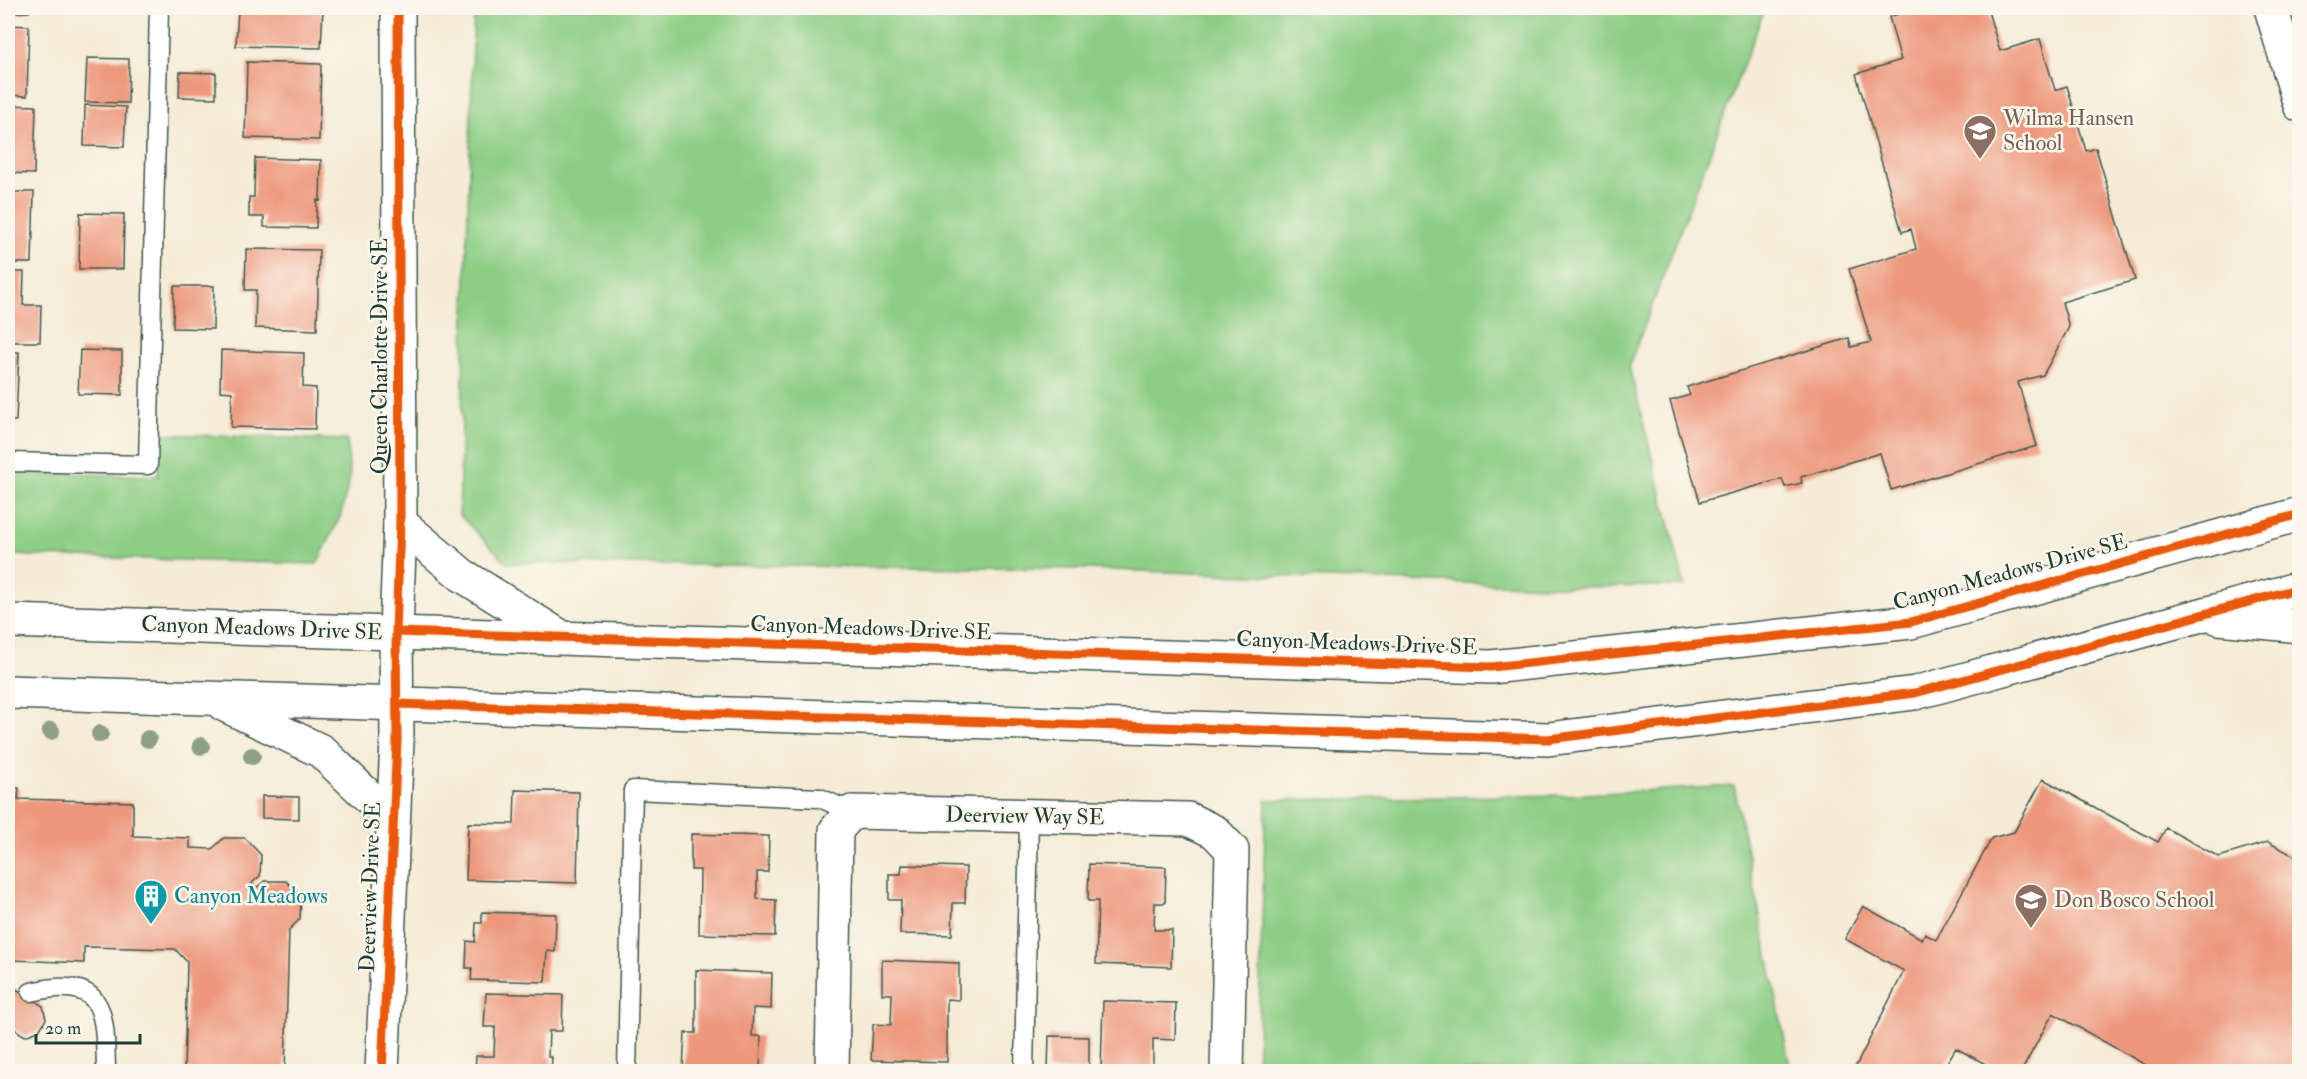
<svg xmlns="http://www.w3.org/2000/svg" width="2307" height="1079" font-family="'IM FELL Double Pica',serif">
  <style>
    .green { fill: #8dce85; stroke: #56865c; stroke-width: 1.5 }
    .building { fill: #ed987d }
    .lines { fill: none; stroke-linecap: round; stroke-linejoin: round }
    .service-casing { stroke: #3f574c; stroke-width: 21 }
    .minor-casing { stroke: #3f574c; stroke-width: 36 }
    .tertiary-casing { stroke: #3f574c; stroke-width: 36 }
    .service { stroke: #fff; stroke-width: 18 }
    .minor { stroke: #fff; stroke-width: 33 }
    .tertiary { stroke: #fff; stroke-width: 33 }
    .cycleway-casing { stroke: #fbf7ec; stroke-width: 13 }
    .cycleway { stroke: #e8590c; stroke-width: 9 }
    .tree { fill: #8e9f88 }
    .labels { text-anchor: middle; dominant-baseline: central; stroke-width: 5; stroke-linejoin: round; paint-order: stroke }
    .education-label { font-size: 22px; fill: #785e54; stroke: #fbf7ec; text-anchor: start }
    .street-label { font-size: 22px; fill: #1f3d34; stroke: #fbf7ec }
    .culture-label { font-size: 22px; fill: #0d838f; stroke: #fbf7ec; text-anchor: start }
  </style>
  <rect width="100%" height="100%" fill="#fbf7ec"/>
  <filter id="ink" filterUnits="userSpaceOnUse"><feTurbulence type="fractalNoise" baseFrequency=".0167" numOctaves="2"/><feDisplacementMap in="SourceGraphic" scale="12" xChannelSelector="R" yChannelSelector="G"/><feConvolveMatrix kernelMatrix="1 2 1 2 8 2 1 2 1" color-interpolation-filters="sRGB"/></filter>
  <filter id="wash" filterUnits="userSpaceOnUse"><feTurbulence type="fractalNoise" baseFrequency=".008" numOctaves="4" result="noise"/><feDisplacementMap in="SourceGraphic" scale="24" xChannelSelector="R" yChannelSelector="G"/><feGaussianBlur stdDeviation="1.35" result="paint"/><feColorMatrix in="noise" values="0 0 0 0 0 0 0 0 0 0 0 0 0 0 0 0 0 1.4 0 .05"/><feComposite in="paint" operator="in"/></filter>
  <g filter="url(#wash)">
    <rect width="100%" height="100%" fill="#f5ebd6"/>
    <!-- green -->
    <path class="green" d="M474,8h1291l-136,358 56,220 -109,1 -490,-18 -579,-6 -48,-48z
      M160,434l187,6 3,38 -10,39 -23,47 -309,-9v-83l150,4z
      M1734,786l57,285h-534l9,-271 300,-5z"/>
    <g id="blocks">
      <!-- building -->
      <path class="building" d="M8,8h21v4l-21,1z
        M238,8h85l-2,40 -85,-2z
        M1904,8h54v1l29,-1 13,43 40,-12 15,51 12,-4 19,65 10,-3 39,132 -73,22 7,25 -26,48 -25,7 19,64 -146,44 -11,-37 -79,24 1,6 -17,4 -3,-8 -82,23 -30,-101 20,-6 -3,-8 162,-49 2,9 20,-5 -22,-73 67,-20 -5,-20 -9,3 -46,-158 45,-14 -12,-43 16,-5z
        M8,25l21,1 -2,70 -19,-1z
        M87,58l42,1 -1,44 -43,-1z
        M247,62l74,2 -2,76 -74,-2z
        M180,72l36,1v25l-37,-1z
        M8,105l28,1 -2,68 -26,-1z
        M85,105l41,2 -2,40 -40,-1z
        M255,158l66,2 -1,41 -3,-1 -1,28 -52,-1v-10h-15v-20h5z
        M8,192h26l-2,71h-24z
        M80,213l44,1 -1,55h-44z
        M246,249l73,1 -2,80 -62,-2 1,-38h-11z
        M8,272h16l-1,33h18l-1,37h-32z
        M174,286h40l-1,43 -40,-1z
        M80,350l42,1v44l-44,-1z
        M221,350l83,3 -1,34 13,1 -1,41 -84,-2 1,-35 -12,-1z
        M8,352h11l-3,69h-8z
        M2043,779l115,63 8,-14 53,29 49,-15 32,17v213h-142l-105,-59 -32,59h-21l-44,-24 -15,24h-88l51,-101 -59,-32 18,-33 59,33 3,-5 11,6 56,-102 22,-6z
        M8,788h11l-1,11 115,3v34l57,2v10l22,1 12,-11h21l16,17 -1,21 -8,7 4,5 8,-7h22l15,16 -1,22 -11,11 -4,142h-101l3,-110 -12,-13 -91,-2v16l-72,-3 -1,17 -3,-1z
        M515,790l64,2 -2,91 -111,-3 2,-57 46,1z
        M262,796l37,1v22l-37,-1z
        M691,834l78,2 -1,36h-11v27l19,1 -1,36 -76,-2 1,-64h-9z
        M1089,864l77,3 -1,36h-10l-1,27h18l-1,37 -75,-3 2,-63h-10z
        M902,865l64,2 -1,36h-12l-1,32 -52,-1 1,-34h-12v-26h12z
        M482,912l74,2 -1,38 -8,-1 -2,31 -74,-2 1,-12h-6l1,-27 8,1 1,-19h6z
        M882,960l77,3v37l-12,-1v63l-76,-2 2,-36 18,1 1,-31h-10z
        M696,970l76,3 -1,36 -18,-1 -1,28h9l-1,35 -77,-3 2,-35h11z
        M8,984l35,22 3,13 -7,12 -14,5 -17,-11z
        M486,993l77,2 -1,36h-13l-1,26h4l-1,15h-76l1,-16h18l1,-29h-11z
        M1103,1001l73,2 -1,37 -22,-1v32l-52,-2z
        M1049,1036l40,1v33h-41z"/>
    </g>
  </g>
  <g filter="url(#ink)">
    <use href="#blocks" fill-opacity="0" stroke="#3f574c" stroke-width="1.5"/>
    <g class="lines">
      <defs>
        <path id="service" d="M8,462l140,3 11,-457
          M31,992c75,-17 74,19 75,80
          M627,1072l6,-282 187,8 32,14
          M1024,1072l5,-255"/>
        <path id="minor" d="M382,1072l15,-331 -1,-109 4,-109 -2,-515
          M832,1072l4,-242 16,-18 336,7 27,13 17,18 -5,222"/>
        <path id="tertiary" d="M2271,8l29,97
          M400,523l62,52 99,62
          M2219,618l81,8
          M8,621l1483,46 420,-45 389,-108
          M8,692l1540,47 367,-46 385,-105
          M223,704l98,47 71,68"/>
      </defs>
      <!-- service casing -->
      <use href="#service" class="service-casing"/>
      <!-- minor casing -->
      <use href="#minor" class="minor-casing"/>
      <!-- tertiary casing -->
      <use href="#tertiary" class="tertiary-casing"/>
      <!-- service -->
      <use href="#service" class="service"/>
      <!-- minor -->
      <use href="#minor" class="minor"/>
      <!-- tertiary -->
      <use href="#tertiary" class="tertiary"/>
      <defs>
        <path id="cycleway" d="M396,632l1095,35 420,-45 389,-108
          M397,704l1151,35 367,-46 385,-105
          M382,1072l15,-331 -1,-109 4,-109 -2,-515"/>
      </defs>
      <!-- cycleway casing -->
      <use href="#cycleway" class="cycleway-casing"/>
      <!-- cycleway -->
      <use href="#cycleway" class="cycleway"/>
    </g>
    <!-- trees -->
    <g class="tree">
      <circle cx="51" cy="731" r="9"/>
      <circle cx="100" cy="734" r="9"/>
      <circle cx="148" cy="739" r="9"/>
      <circle cx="201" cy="746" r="9"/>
      <circle cx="252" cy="756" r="9"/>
    </g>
  </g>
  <!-- icons -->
  <defs>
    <symbol id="school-pin" viewBox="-11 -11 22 30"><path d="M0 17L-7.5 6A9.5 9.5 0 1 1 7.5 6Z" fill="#8d6e63" stroke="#fbf7ec"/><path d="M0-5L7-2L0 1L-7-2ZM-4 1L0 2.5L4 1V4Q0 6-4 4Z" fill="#fff"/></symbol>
    <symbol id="building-pin" viewBox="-11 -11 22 30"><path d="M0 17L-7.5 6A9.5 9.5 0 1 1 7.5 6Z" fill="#0f9aa8" stroke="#fbf7ec"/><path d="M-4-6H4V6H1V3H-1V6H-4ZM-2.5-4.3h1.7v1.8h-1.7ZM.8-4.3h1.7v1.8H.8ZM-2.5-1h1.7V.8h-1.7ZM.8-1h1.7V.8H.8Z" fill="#fff"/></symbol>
  </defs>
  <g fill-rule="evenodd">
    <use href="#school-pin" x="1961" y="112" width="38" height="52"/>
    <use href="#building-pin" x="132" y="877" width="38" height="52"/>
    <use href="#school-pin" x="2012" y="881" width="38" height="52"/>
  </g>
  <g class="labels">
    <!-- education labels -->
    <g class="education-label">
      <text x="2003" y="118">Wilma Hansen<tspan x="2003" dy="25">School</tspan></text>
      <text x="2054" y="900">Don Bosco School</text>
    </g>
    <!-- street labels -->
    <g class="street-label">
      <text transform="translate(380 356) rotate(-90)">Queen Charlotte Drive SE</text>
      <text transform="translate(2010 572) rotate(-15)">Canyon Meadows Drive SE</text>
      <text transform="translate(262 628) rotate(2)">Canyon Meadows Drive SE</text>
      <text transform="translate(871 628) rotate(2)">Canyon Meadows Drive SE</text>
      <text transform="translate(1357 643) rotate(2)">Canyon Meadows Drive SE</text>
      <text transform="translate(1025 816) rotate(1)">Deerview Way SE</text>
      <text transform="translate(370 887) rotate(-88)">Deerview Drive SE</text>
    </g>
    <!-- culture labels -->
    <g class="culture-label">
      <text x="174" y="896">Canyon Meadows</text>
    </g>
  </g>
  <!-- margin -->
  <rect width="2307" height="1079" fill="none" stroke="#fbf7ec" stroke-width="30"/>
  <!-- scale -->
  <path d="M36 1034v9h104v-9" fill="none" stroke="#1f3d34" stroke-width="3"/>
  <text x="45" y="1034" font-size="18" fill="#1f3d34" stroke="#fbf7ec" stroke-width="4.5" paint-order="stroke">20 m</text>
</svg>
